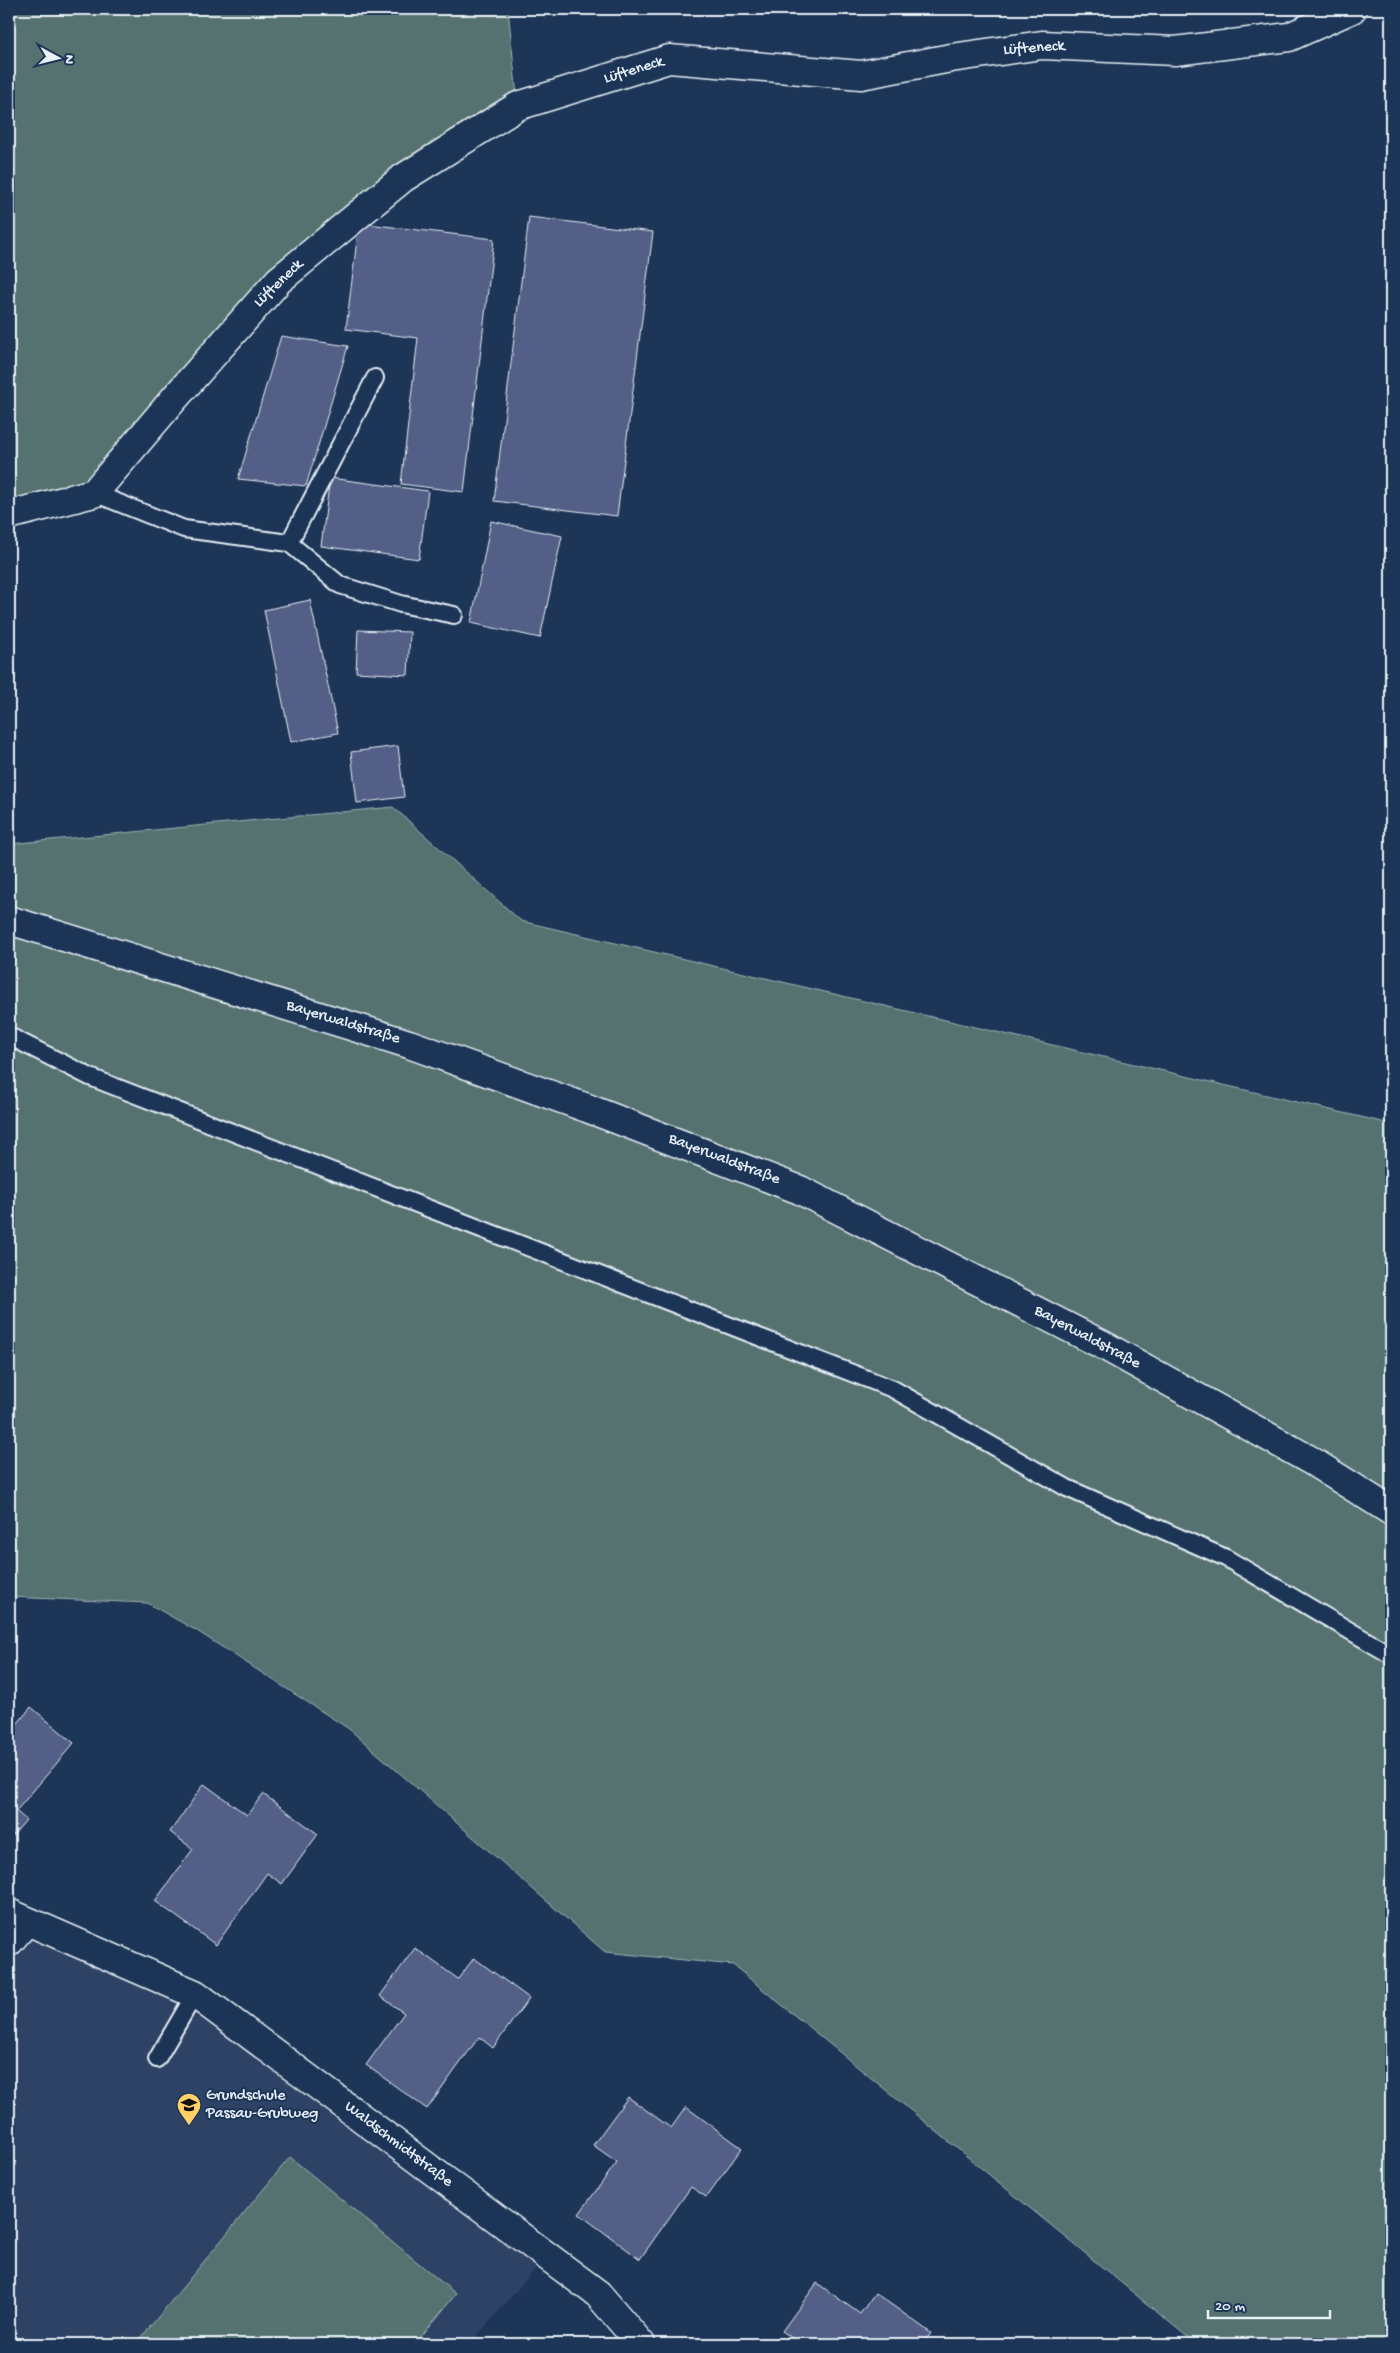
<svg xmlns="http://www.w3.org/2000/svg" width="1400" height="2353" font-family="'Gochi Hand',sans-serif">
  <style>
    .built { fill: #2d4265 }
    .green { fill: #57726f; stroke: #a0b2b4 }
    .building { fill: #535f86; stroke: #e8f1f8 }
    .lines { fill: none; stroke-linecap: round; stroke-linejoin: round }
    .lane-casing { stroke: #e8f1f8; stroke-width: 20 }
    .street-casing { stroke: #e8f1f8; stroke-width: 31 }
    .primary-casing { stroke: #e8f1f8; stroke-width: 31 }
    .lane { stroke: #1d3557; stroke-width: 16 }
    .street { stroke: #1d3557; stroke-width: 28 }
    .primary { stroke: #1d3557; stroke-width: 28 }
    .labels { text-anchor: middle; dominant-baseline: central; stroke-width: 4; stroke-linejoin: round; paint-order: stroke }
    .street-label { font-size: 16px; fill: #e8f1f8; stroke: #1d3557 }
    .poi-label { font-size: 16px; fill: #e8f1f8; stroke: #1d3557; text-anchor: start }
  </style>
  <rect width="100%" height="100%" fill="#1d3557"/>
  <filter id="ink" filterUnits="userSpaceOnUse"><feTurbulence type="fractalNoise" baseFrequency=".02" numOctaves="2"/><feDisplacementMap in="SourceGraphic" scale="10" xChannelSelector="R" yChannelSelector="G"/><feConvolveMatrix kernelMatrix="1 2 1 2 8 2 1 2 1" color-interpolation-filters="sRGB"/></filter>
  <g filter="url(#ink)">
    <!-- built -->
    <path class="built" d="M27,1924l168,68 349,267 -74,85h-461v-399z"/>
    <!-- green -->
    <path class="green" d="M9,9h499l10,97 -239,174 -185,213 -85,22z
      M393,807l128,114 870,203v1220h-195l-463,-379 -128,-13 -256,-223 -152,-98 -50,-28 -138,-6v-753z
      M290,2157l166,137 -41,50h-279z"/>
    <!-- building -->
    <path class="building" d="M529,217l124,15 -36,284 -123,-15z
      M359,223l135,16 -30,253 -63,-8 17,-146 -72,-9z
      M281,336l67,10 -42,140 -68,-7z
      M330,478l98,13 -9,68 -98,-13z
      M491,521l71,15 -22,102 -69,-15z
      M310,600l28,133 -47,9 -27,-132z
      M358,630l52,2 -2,43 -52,-3z
      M398,746l6,51 -47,6 -6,-51z
      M31,1707l43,36 -58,68 10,9 -17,20v-114l4,3z
      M204,1784l43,31 16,-21 55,40 -36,50 -15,-11 -51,72 -61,-44 38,-52 -23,-17z
      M415,1948l43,31 16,-21 55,40 -36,50 -14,-11 -52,72 -61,-44 38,-52 -24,-17z
      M628,2097l43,31 15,-21 56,41 -36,49 -15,-10 -51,72 -61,-45 38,-52 -24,-17z
      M817,2283l43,31 15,-21 56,40 -8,11h-122l-19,-13z"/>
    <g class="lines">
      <defs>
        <path id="lane" d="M94,493l90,36 105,14 51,42 61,19 53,11
          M289,543l86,-165
          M9,1036l81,41 803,312 174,99 159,70 165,97
          M157,2059l38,-65"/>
        <path id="street" d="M9,515l85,-22 79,-93 106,-120 124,-102 115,-72 151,-47 192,16 90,-17 91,-13 133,6 114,-14 63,-28
          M9,1913l186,81 403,300 43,50
          M9,1942l18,-21"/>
        <path id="primary" d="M9,920l400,124 178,64 213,82 303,155 207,115 81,51"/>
      </defs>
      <!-- lane casing -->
      <use href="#lane" class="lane-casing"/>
      <!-- street casing -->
      <use href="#street" class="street-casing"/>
      <!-- primary casing -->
      <use href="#primary" class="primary-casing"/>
      <!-- lane -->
      <use href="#lane" class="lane"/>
      <!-- street -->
      <use href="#street" class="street"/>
      <!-- primary -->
      <use href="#primary" class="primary"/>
    </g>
  </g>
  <!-- icons -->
  <defs>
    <symbol id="school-pin" viewBox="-11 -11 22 30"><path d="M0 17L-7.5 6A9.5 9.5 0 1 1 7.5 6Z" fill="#ffd166" stroke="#1d3557"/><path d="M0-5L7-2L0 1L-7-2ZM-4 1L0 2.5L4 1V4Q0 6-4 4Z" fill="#111"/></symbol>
  </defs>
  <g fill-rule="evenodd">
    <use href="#school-pin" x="175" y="2091" width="28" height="38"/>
  </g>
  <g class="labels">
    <!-- street labels -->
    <g class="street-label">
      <text transform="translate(1034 49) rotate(-4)">Lüfteneck</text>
      <text transform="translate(634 71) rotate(-17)">Lüfteneck</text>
      <text transform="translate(279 284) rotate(-44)">Lüfteneck</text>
      <text transform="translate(343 1023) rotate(17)">Bayerwaldstraße</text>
      <text transform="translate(724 1160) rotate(21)">Bayerwaldstraße</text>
      <text transform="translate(1087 1338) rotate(28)">Bayerwaldstraße</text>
      <text transform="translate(398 2145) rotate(37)">Waldschmidtstraße</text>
    </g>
    <!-- poi labels -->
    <g class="poi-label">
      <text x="206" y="2096">Grundschule<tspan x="206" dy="18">Passau-Grubweg</tspan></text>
    </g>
  </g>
  <!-- margin -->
  <rect width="1400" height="2353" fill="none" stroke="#1d3557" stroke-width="30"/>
  <rect x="15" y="15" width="1370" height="2323" fill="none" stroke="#e8f1f8" stroke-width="2" filter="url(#ink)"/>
  <!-- north arrow -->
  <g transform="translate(58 58) rotate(97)" stroke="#1d3557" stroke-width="4" paint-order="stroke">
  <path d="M0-4L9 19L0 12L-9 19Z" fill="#e8f1f8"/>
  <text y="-8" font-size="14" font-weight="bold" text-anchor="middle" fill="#e8f1f8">N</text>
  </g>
  <!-- scale -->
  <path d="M1208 2310v8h122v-8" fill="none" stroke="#e8f1f8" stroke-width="2.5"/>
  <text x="1215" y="2310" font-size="15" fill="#e8f1f8" stroke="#1d3557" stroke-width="4" paint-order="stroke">20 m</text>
</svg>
